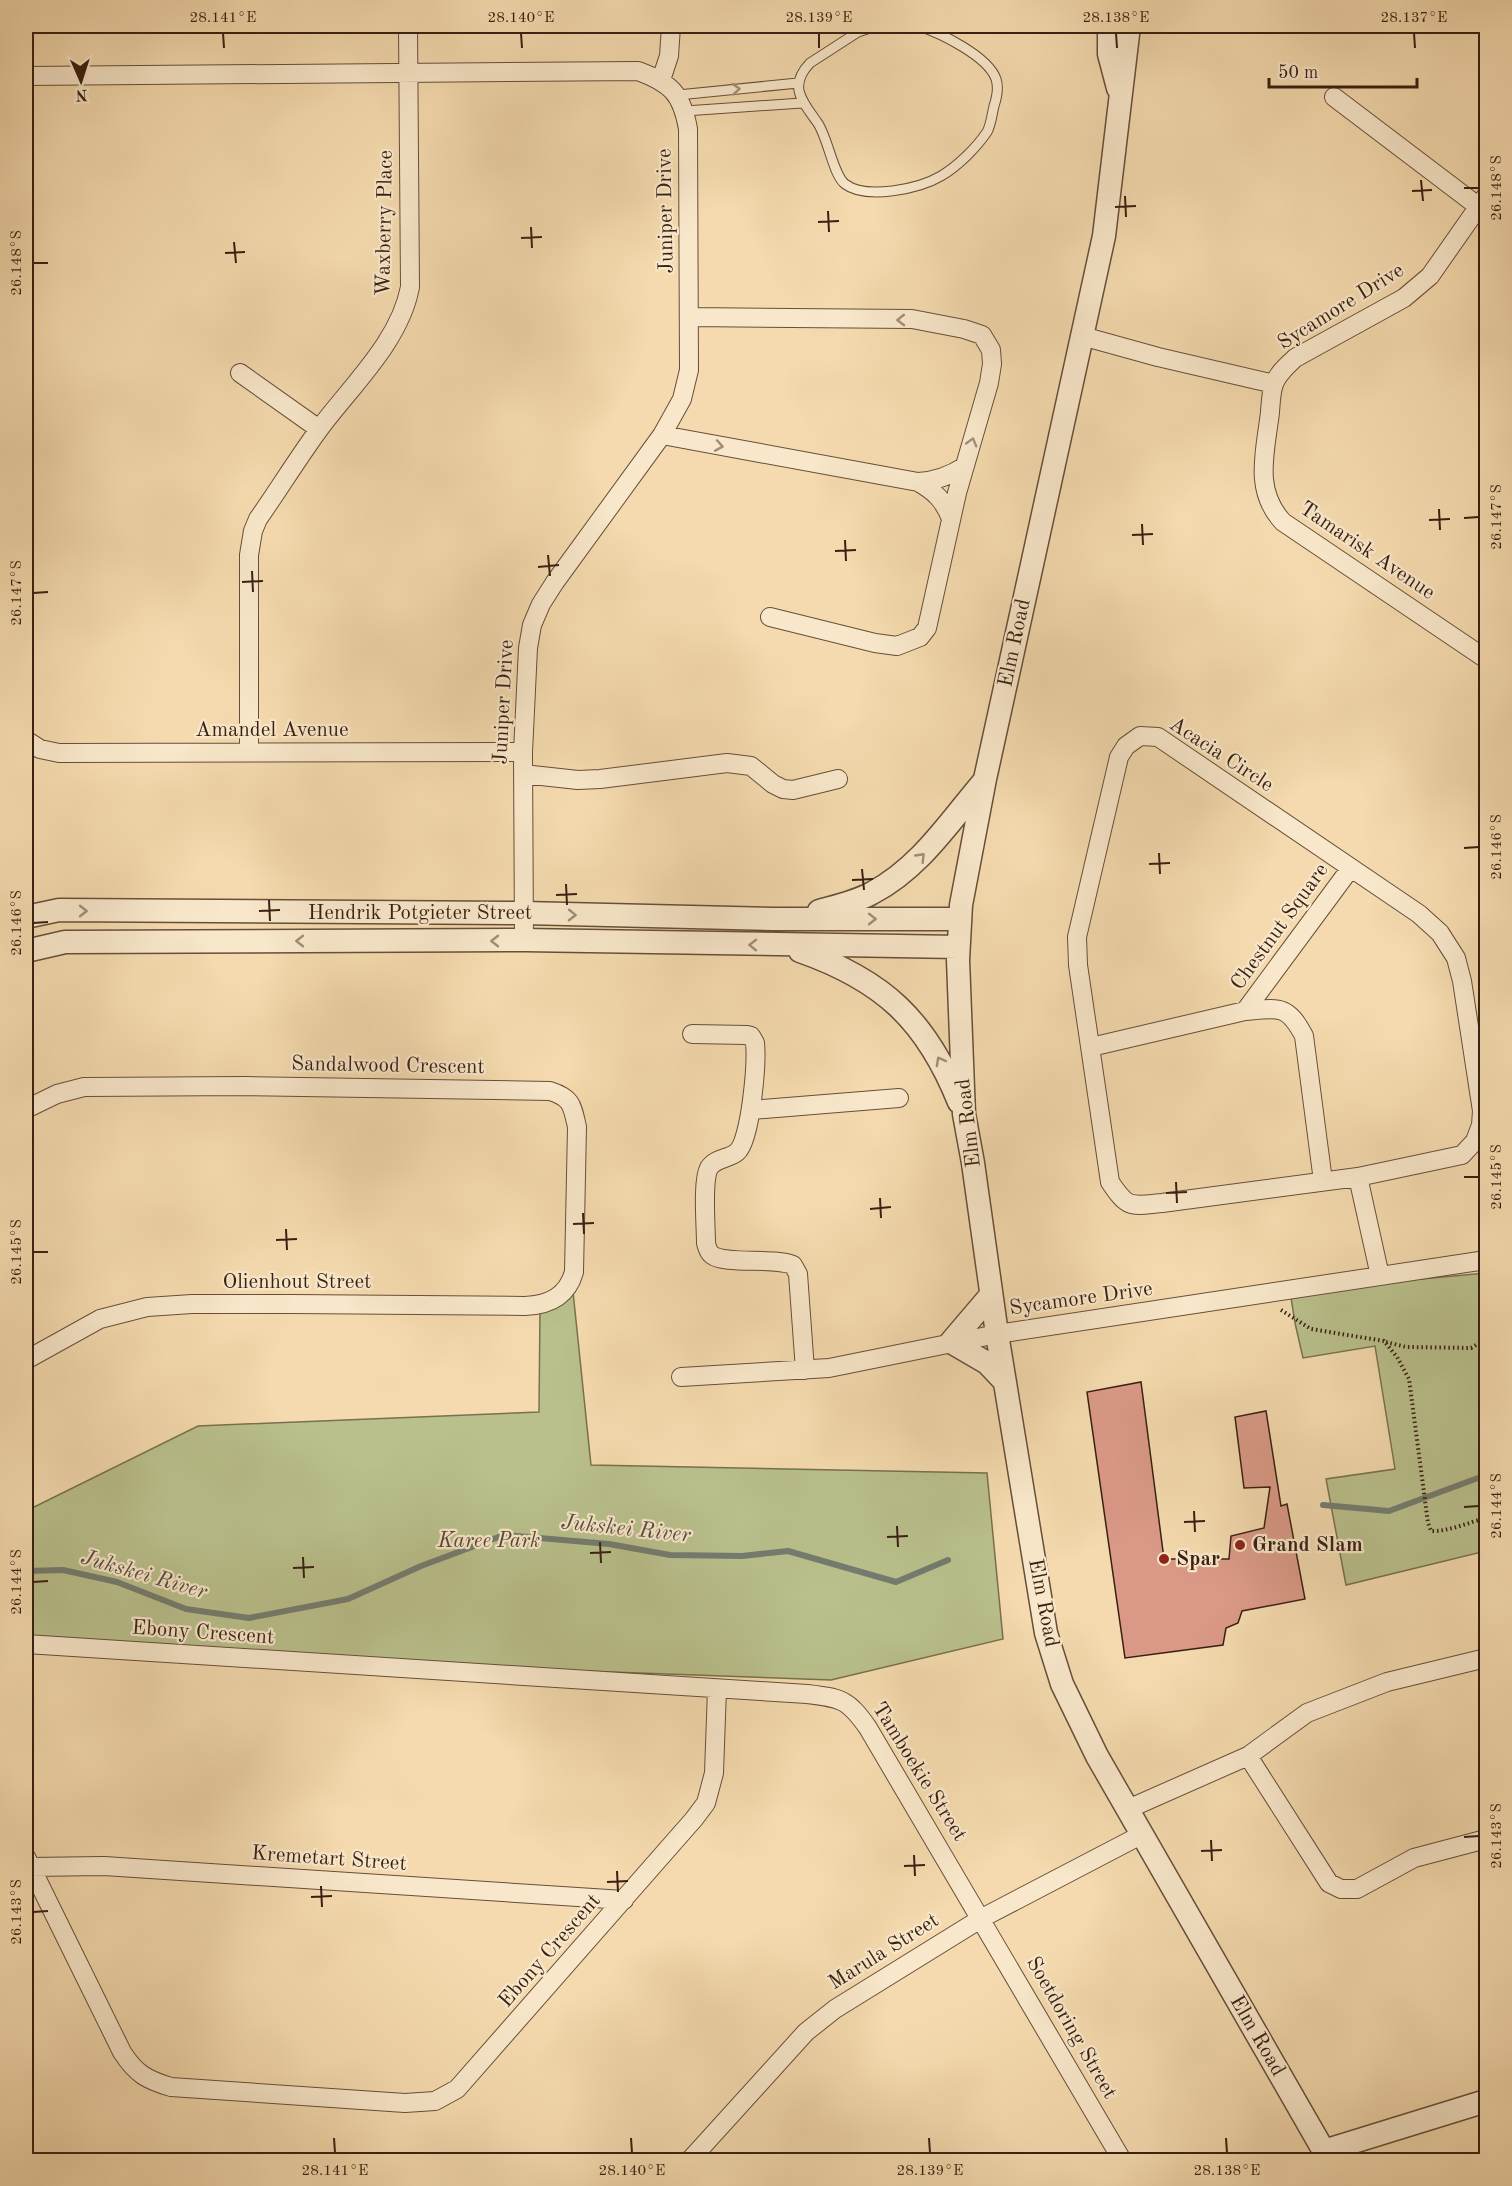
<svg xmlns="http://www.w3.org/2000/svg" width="1512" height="2186" font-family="'Old Standard TT',serif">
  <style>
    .green { fill: #b9c08c; stroke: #78704f; stroke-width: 1.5 }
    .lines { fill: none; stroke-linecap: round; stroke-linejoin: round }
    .stream { stroke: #747c6f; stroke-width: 6 }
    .building { fill: #da9987; stroke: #381f12; stroke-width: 1.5 }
    .service-casing { stroke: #674e39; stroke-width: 11 }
    .minor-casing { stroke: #674e39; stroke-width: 20 }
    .tertiary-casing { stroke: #674e39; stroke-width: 25 }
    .path { stroke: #381f12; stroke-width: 4; stroke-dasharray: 1.5 3; stroke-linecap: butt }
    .service { stroke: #f8e7ca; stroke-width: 9 }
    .minor { stroke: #f8e7ca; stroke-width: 18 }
    .tertiary { stroke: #f8e7ca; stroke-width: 22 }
    .oneway { stroke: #a28d77 }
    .ticks { fill: none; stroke: #381f12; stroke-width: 2 }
    .poi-dot { fill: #8f2418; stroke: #f8e7ca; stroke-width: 2 }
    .labels { text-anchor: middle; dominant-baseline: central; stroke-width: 4.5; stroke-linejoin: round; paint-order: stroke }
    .street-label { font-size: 21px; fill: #381f12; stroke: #f8e7ca }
    .park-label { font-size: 21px; font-style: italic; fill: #584730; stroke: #f8e7ca }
    .poi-label { font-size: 21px; font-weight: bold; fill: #381f12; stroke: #f8e7ca; text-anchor: start }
    .water-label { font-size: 22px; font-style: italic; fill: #564e40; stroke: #f8e7ca }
    .neatline { fill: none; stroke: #381f12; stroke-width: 2 }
    .ticks-label { font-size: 15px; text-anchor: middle; fill: #381f12 }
  </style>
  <rect width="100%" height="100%" fill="#f4daae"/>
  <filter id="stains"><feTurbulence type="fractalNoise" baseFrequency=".00333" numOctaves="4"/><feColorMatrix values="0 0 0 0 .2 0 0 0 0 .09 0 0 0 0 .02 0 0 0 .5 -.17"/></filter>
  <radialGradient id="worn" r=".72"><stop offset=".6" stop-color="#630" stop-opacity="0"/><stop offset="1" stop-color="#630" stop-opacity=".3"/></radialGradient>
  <!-- green -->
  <path class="green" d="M1486,1273v278l-140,34 -20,-106 69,-10 -20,-123 -72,12 -8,-35 -5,-32z
    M572,1282l19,183 396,8 16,166 -172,41 -805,-29v-140l172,-85 341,-14 1,-103z"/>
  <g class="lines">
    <!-- stream -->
    <path class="stream" d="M1323,1505l66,6 97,-36
      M26,1571l37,-1 54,12 69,27 63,9 99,-19 73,-33 83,-31 105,9 61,11 72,1 46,-5 108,31 52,-22"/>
  </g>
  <!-- building -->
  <path class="building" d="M1141,1382l23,177h65l2,-23 33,-8 6,-41 -26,1 -9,-71 31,-6 15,95 6,-2 18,95 -63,12 -4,12 -12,5 -3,17 -98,13 -38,-266z"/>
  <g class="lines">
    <defs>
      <path id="service" d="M876,26l-18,6 -48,31c-22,23 -8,38 7,59 11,15 16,53 28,62 21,16 74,5 96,-8 17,-10 35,-28 46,-44 4,-7 5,-18 7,-26 3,-9 5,-18 2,-27 -8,-23 -56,-46 -77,-53
        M678,95l120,-12
        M685,111l117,-8"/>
      <path id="minor" d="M26,76l612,-5c33,12 44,23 50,58l1,241 -7,29 -20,36 -107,147 -14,22 -9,21 -4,23 -5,104 1,188
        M661,80l8,-24 2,-30
        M1334,97l145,110
        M1486,196l-56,80 -26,22 -109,60c-8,8 -17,15 -21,26 -4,11 -3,25 -5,36 -5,37 -14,72 14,102l203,137
        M690,317l222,2 52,10 18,6 9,15 1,14 -3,19 -32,110 -30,135 -7,9 -23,9 -22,-3 -105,-26
        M1082,336l76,21 116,27
        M240,373l79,56
        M662,435l256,47c18,-1 32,-6 47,-16
        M918,482c16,9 26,18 33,37
        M1140,736l18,1 261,177 21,19 16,25 6,23 20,130 -1,14 -6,16 -13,14 -104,22 -196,26c-32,3 -34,6 -52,-21l-32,-217 -1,-28 42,-180 7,-11z
        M26,740l14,9 19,4 464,-1
        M249,752v-197l4,-24 5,-12c21,-30 40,-61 62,-91 32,-43 80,-87 90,-141l-2,-261
        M523,774l55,6 22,-1 127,-16 24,3 22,18 10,5 10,1 45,-11
        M1245,1011l105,-142
        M692,1034l55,1 4,1 4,7c2,19 -4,97 -18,109 -8,7 -22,6 -28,16 -7,13 -3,59 -3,75 1,4 2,9 6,12 13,10 61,2 81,10l5,9 7,96
        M1091,1047l154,-36c34,-3 42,-7 59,25l19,145
        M26,1109l31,-15 27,-7 162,-1 304,5c22,7 22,14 27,36l-3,145c-7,25 -26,33 -49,34l-233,-2h-100l-45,3 -47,12 -74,41
        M751,1110l148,-12
        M1358,1177l22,99
        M681,1377l148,-9 168,-34 489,-74
        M26,1644l781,50c34,4 41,5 61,34l254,432
        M1248,1756l81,127 12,6h16l57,-31 72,-19
        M1128,1809l120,-53 59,-43 80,-31 99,-24
        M26,1857l96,195c14,22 25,28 49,35l234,16 30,-2 22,-12 237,-270 12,-16 8,-30 3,-84
        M31,1867l73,-1 520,34
        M690,2160l116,-128 29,-23 147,-91 159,-83"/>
      <path id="tertiary" d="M1109,26v28l9,34
        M1129,26l-25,210 -119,543 -24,126 -3,55 6,154 9,49 24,171 49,299 16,51 35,72 232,404
        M819,911c18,-5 37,-9 53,-18 48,-25 78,-72 112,-112
        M26,917l33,-7 465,3 249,6h187
        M26,951l39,-9 459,-2 434,7
        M800,951c83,29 126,69 159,151
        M991,1295l-40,47 36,21 18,19
        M1324,2151l162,-50"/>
    </defs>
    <!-- service casing -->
    <use href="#service" class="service-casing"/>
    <!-- minor casing -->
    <use href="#minor" class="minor-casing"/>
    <!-- tertiary casing -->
    <use href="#tertiary" class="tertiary-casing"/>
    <!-- path -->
    <path class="path" d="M1281,1310l30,19 73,12 13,16 12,22 19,144 3,8c16,1 39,-9 55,-13
      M1386,1342l20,5 65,1 15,-9"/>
    <!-- service -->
    <use href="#service" class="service"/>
    <!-- minor -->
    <use href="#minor" class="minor"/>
    <!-- tertiary -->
    <use href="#tertiary" class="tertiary"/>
  </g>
  <!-- one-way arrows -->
  <defs><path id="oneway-chevron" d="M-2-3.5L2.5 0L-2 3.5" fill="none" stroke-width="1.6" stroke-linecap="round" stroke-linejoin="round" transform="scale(1.5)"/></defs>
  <g class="oneway">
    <use href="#oneway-chevron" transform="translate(736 89) rotate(-5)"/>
    <use href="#oneway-chevron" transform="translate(901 320) rotate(179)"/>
    <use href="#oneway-chevron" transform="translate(972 442) rotate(-74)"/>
    <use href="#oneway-chevron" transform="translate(719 446) rotate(10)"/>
    <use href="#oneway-chevron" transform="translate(921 857) rotate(-46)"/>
    <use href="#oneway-chevron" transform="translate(83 911)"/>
    <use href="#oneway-chevron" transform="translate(572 915) rotate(1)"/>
    <use href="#oneway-chevron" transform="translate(872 919)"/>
    <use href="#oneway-chevron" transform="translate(300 941) rotate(180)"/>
    <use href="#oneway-chevron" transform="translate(495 941) rotate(180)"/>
    <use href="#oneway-chevron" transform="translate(753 945) rotate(-179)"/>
    <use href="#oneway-chevron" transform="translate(940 1061) rotate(-119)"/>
  </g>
  <!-- ticks -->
  <path class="ticks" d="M223,33l1,15M521,33l1,15M819,33v15M1116,33l1,15M1414,33l1,15M1421,180l2,21M1464,188h15M1412,191l20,-1M1125,196l1,21M1115,207l21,-1M828,211l1,21M818,222l21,-1M531,227l1,21M521,238l21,-1M234,242l2,21M225,253l20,-1M33,263h15M1439,509l1,21M1464,518l15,-1M1429,520l21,-1M1142,524l1,21M1132,535l21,-1M845,540l1,21M835,551l21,-1M548,555l2,21M538,567l21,-2M252,571l1,21M242,582l21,-1M33,593l15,-1M1464,848l15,-1M1159,853l1,21M1149,864l21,-1M862,869l2,21M852,880l21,-1M566,884l1,21M556,895l21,-1M269,900l1,21M259,911l21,-1M33,923l15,-1M1464,1177h15M1176,1182l1,21M1166,1193l21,-1M880,1198l1,20M870,1209l21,-2M583,1213l1,21M573,1224l21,-1M286,1229l1,21M276,1240l21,-1M33,1252h15M1464,1507l15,-1M1194,1511l1,21M1184,1522l21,-1M897,1526l1,21M887,1537l21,-1M600,1542l1,21M590,1553l21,-1M303,1557l1,21M293,1568l21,-1M33,1582l15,-1M1464,1837l15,-1M1211,1840l1,21M1201,1851l21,-1M914,1855l1,21M904,1866l21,-1M617,1871l1,21M607,1882l21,-1M321,1886l1,21M311,1897l21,-1M33,1912l15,-1M334,2138l1,15M631,2138l1,15M929,2138l1,15M1226,2138l1,15"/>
  <!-- markers -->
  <g class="poi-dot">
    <circle cx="1240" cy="1545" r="6"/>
    <circle cx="1164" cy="1559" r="6"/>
  </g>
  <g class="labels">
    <!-- street labels -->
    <g class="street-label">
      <text transform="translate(666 211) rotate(-91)">Juniper Drive</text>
      <text transform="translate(385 223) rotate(-89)">Waxberry Place</text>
      <text transform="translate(1341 307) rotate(-32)">Sycamore Drive</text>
      <text transform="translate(1367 551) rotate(34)">Tamarisk Avenue</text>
      <text transform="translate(1015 643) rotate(-78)">Elm Road</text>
      <text transform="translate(504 702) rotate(-87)">Juniper Drive</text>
      <text x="272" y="730">Amandel Avenue</text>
      <text transform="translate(1221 755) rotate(33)">Acacia Circle</text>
      <text x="420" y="913">Hendrik Potgieter Street</text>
      <text transform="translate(1280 927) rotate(-54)">Chestnut Square</text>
      <text transform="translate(388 1066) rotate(1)">Sandalwood Crescent</text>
      <text transform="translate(969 1123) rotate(-97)">Elm Road</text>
      <text x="297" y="1282">Olienhout Street</text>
      <text transform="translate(1081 1299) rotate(-8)">Sycamore Drive</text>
      <text transform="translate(1043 1603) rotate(79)">Elm Road</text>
      <text transform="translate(203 1633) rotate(4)">Ebony Crescent</text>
      <text transform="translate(919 1772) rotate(58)">Tamboekie Street</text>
      <text transform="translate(329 1859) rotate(4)">Kremetart Street</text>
      <text transform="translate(550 1951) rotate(-49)">Ebony Crescent</text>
      <text transform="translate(884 1952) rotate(-32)">Marula Street</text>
      <text transform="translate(1071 2028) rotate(60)">Soetdoring Street</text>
      <text transform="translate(1257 2036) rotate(60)">Elm Road</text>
    </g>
    <!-- park labels -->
    <g class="park-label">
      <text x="489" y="1541">Karee Park</text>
    </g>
    <!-- poi labels -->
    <g class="poi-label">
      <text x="1252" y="1545">Grand Slam</text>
      <text x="1176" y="1559">Spar</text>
    </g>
    <!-- water labels -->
    <g class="water-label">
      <text transform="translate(626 1529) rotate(6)">Jukskei River</text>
      <text transform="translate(144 1575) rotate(16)">Jukskei River</text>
    </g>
  </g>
  <!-- margin -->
  <rect width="1512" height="2186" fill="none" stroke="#f4daae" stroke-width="66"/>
  <!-- north arrow -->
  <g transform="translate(81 81) rotate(177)" stroke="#f8e7ca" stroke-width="4.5" paint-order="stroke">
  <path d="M0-4.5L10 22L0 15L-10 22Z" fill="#381f12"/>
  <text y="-9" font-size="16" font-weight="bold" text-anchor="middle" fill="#381f12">N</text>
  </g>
  <!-- scale -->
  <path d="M1269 78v9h148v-9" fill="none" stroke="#381f12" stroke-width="3"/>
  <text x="1278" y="78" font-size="18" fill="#381f12" stroke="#f8e7ca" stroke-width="4.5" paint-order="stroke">50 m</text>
  <rect x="33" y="33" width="1446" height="2120" class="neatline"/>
  <g class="ticks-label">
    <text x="223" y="22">28.141°E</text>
    <text x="521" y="22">28.140°E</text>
    <text x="819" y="22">28.139°E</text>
    <text x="1116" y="22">28.138°E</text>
    <text x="1414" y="22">28.137°E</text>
    <text transform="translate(1496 188) rotate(-90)" y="5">26.148°S</text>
    <text transform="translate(16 263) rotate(-90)" y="5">26.148°S</text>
    <text transform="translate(1496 517) rotate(-90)" y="5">26.147°S</text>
    <text transform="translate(16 593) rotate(-90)" y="5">26.147°S</text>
    <text transform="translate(1496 847) rotate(-90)" y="5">26.146°S</text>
    <text transform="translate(16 923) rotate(-90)" y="5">26.146°S</text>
    <text transform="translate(1496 1177) rotate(-90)" y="5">26.145°S</text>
    <text transform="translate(16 1252) rotate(-90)" y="5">26.145°S</text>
    <text transform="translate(1496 1506) rotate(-90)" y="5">26.144°S</text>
    <text transform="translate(16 1582) rotate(-90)" y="5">26.144°S</text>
    <text transform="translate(1496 1836) rotate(-90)" y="5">26.143°S</text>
    <text transform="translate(16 1912) rotate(-90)" y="5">26.143°S</text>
    <text x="335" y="2175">28.141°E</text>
    <text x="632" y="2175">28.140°E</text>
    <text x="930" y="2175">28.139°E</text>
    <text x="1227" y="2175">28.138°E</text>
  </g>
  <rect width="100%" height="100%" filter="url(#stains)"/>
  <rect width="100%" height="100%" fill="url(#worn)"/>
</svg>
